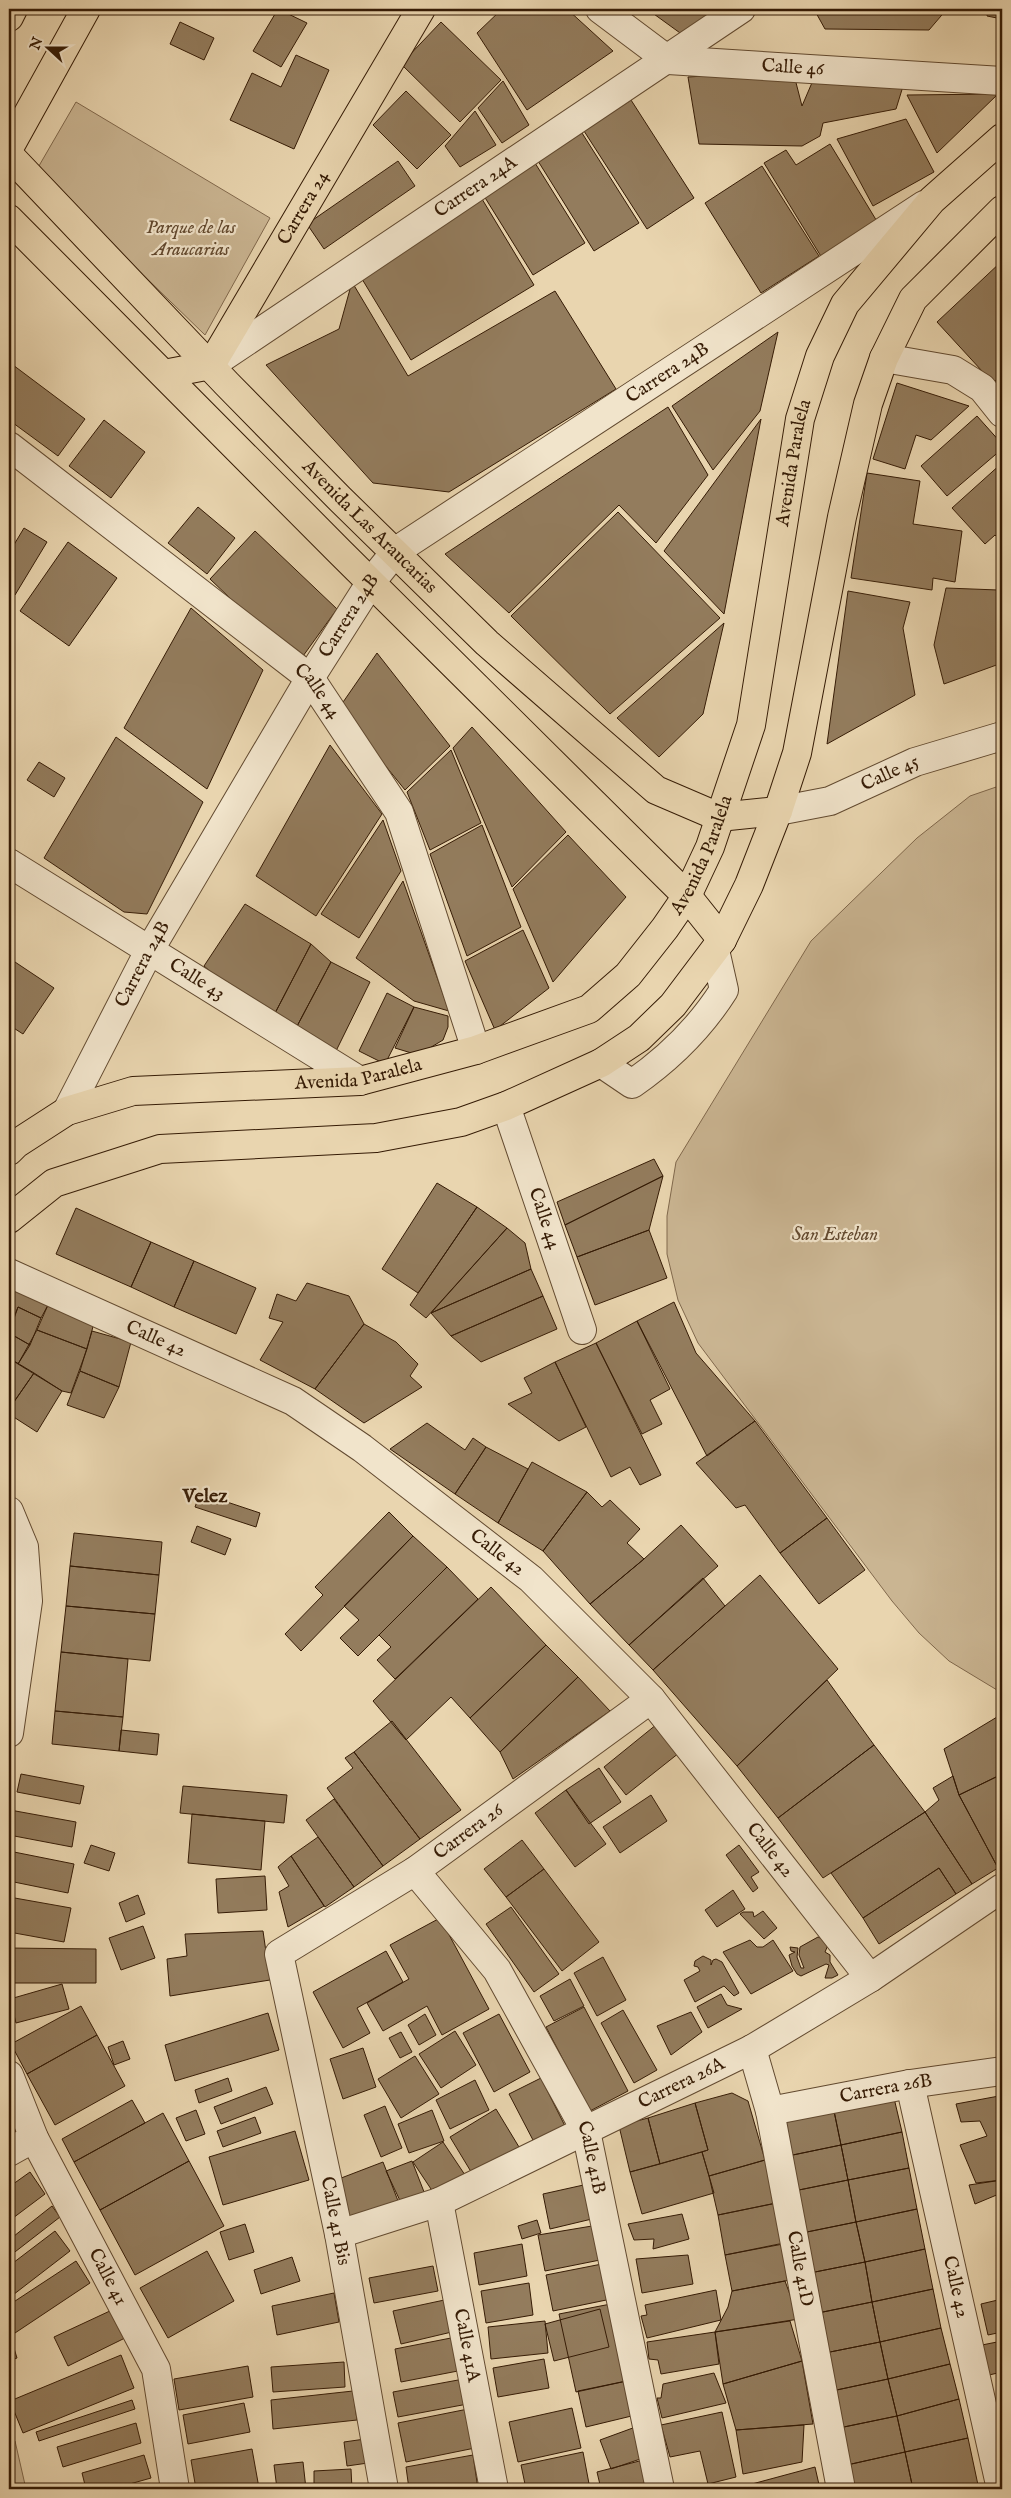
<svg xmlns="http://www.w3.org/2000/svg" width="1011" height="2498" font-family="'IM FELL English',serif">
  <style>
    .green { fill: #cab592; stroke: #80684c }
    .building { fill: #937c5d; stroke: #351b05 }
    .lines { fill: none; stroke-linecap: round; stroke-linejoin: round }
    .minor-casing { stroke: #624a30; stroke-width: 30 }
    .major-casing { stroke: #351b05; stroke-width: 30 }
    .minor { stroke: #f1e4cb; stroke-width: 28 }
    .major { stroke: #e9d5af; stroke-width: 28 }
    .labels { text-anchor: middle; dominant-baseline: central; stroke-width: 4.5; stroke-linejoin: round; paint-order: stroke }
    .street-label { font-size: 19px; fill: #351b05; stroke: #f1e4cb }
    .park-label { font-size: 19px; font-style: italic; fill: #62492f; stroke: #f1e4cb }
    .neighbourhood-label { font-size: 20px; font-weight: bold; fill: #351b05; stroke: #f1e4cb }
  </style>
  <rect width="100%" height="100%" fill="#e9d5af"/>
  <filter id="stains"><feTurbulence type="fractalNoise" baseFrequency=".004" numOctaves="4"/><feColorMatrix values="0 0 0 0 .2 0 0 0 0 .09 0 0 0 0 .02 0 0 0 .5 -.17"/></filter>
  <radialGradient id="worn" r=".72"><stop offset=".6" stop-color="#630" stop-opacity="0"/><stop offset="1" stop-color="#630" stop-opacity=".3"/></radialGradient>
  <!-- green -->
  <path class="green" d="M76,102l194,116 -65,117 -169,-164z
    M1002,785v908l-53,-32 -30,-28 -27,-32 -194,-258 -20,-43 -11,-46v-38l9,-54 135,-221 106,-103 53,-42z
    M15,2441l11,48h-17v-47z"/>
  <!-- building -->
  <path class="building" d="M237,9h12l-2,4z
    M278,9l29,14 -26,44 -28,-16z
    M502,9h65l46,42 -86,59 -50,-77z
    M647,9h82l-42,29z
    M818,9h129l-18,21 -104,-1 -10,-18z
    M988,9h14v10l-15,-3z
    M180,22l34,16 -10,22 -34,-16z
    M441,22l60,58 -41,42 -59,-58z
    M296,55l33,15 -35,79 -64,-29 22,-47 29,14z
    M786,71h7l9,35 12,-28 90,5 -8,26 -73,14 -3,13 -18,10 -103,-2 -11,-67z
    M503,81l26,44 -27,18 -24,-35z
    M406,91l45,44 -34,34 -44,-44z
    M998,94l-61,59 -30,-58z
    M631,100l63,98 -47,31 -63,-98z
    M475,111l21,34 -36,22 -15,-21z
    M906,119l28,53 -61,34 -36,-67z
    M582,133l57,90 -45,28 -56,-90z
    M830,144l48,79 -56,35 -58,-95 22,-13 10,15z
    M398,161l17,25 -91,63 -17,-25z
    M535,163l50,80 -52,32 -49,-79z
    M762,166l57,90 -58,37 -56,-90z
    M482,199l52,86 -123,75 -52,-86z
    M1002,261v114l-9,8 -56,-61z
    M352,282l56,94 147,-85 61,98 -167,103 -76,-9 -107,-118 73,-36z
    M778,332l-18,79 -47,59 -41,-64z
    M9,362l76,57 -27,37 -49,-36z
    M897,383l72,23 -38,34 -15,-5 -11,34 -32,-10z
    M668,407l40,68 -52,68 -37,-38 -110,108 -64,-59z
    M977,416l25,28v5l-55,47 -26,-30z
    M761,419l-37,195 -60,-63z
    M104,420l41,32 -34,46 -42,-32z
    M1002,463v79l-7,-7 -10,9 -33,-36z
    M867,473l53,8 -7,43 49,7 -7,51 -22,-4 -1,12 -81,-12z
    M198,507l37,31 -28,36 -39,-31z
    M618,512l102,106 -110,96 -99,-98z
    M24,528l23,14 -32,53 -6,-4v-38z
    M255,531l82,78 -39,54 -88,-84z
    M68,542l49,36 -48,68 -49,-35z
    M946,588l52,2 4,73 -58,21 -10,-39z
    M848,591l62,11 -7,26 12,67 -88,49z
    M191,608l72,62 -56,119 -83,-61z
    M724,623l-21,91 -44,43 -42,-39z
    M377,653l73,93 -45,44 -66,-82z
    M472,727l94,105 -54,55 -59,-139z
    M116,737l87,65 -56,112 -23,-2 -80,-54z
    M330,745l52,69 -66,102 -60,-40z
    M451,750l30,73 -51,27 -23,-58z
    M39,762l26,16 -11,19 -27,-17z
    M383,820l18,51 -42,67 -38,-24z
    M482,825l39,102 -54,29 -37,-102z
    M568,835l58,62 -73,85 -40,-93z
    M403,881l46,130 -35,-10 -58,-43z
    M245,904l66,40 -38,73 -35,-21 -34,-30z
    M523,930l26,58 -54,42 -30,-69z
    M311,944l20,18 -36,68 -22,-13z
    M9,958l45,30 -31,46 -14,-9z
    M331,962l39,20 -34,69 -41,-21z
    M387,993l27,14 -29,57 -26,-13z
    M414,1007l34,9v11l-5,13 -25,15 -23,-7z
    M654,1159l9,17 -98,49 -8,-23z
    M663,1176l-14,54 -72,27 -12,-32z
    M437,1183l40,24 -59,86 -36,-24z
    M477,1207l30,21 -81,90 -16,-13z
    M76,1208l75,34 -20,45 -75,-33z
    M507,1228l18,15 6,26 -100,44z
    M649,1230l18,48 -72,27 -18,-48z
    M151,1242l43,19 -20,46 -43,-20z
    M194,1261l62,27 -20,46 -62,-27z
    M531,1269l12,27 -92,40 -20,-23z
    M307,1283l42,13 15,28 -49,65 -55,-29 23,-38 -14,-4 8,-24 19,7z
    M9,1288l39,17 -7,13 -23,-11 -9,23z
    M543,1296l14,33 -76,33 -30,-26z
    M674,1302l22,51 59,68 -48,35 -70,-135z
    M48,1305l47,14 -8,30 -50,-19z
    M18,1307l23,11 -11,27 -21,-12z
    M637,1321l33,68 -20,11 12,24 -20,10 -46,-91z
    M364,1324l32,18 22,22 -8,12 12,11 -58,36 -49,-34z
    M37,1330l50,19 -16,44 -9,-2 -44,-27z
    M92,1331l39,11 -12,45 -39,-16z
    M9,1333l21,12 -12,19 -9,-6z
    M596,1343l65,132 -21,10 -10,-18 -19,10 -56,-115z
    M9,1358l25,15 -25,36z
    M555,1362l31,65 -27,14 -51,-37 24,-11 -8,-15z
    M80,1371l39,16 -15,31 -37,-13z
    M34,1373l28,18 -25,41 -28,-18v-5z
    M755,1421l72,97 -47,35 -35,-48 -9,3 -40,-45z
    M427,1423l38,27 8,-12 13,9 -31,47 -65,-45z
    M486,1447l42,22 -30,54 -43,-29z
    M532,1462l55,30 -44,59 -45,-28z
    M587,1492l15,15 8,-7 30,29 -13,14 17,16 -54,45 -47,-53z
    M200,1493l60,20 -4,14 -61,-20z
    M389,1512l24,24 -112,115 -16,-17 38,-39 -8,-8z
    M827,1518l38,52 -46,34 -39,-51z
    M681,1525l37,41 -89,79 -39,-41 54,-45z
    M197,1526l34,13 -6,16 -34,-13z
    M74,1533l88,9 -3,33 -89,-9z
    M413,1536l34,31 -89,89 -18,-18 19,-18 -15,-14z
    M70,1566l89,9 -4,39 -89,-8z
    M447,1567l31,32 -83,80 -18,-19 14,-13 -12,-12z
    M760,1575l78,94 -101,97 -84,-96z
    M703,1578l22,28 -72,64 -24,-25z
    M491,1587l55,58 -76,73 -19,-21 -45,43 -33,-39z
    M66,1606l89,8 -5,47 -89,-9z
    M546,1645l32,32 -78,75 -30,-34z
    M61,1652l67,7 -5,58 -68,-6z
    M578,1677l32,34 -97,68 -13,-27z
    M827,1680l47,65 -96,73 -41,-52z
    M55,1711l68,6 -4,34 -67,-7z
    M1002,1714v80l-6,-17 -37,18 -15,-46z
    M662,1720l22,29 -58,46 -22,-28z
    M392,1721l69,89 -41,29 -66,-87z
    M121,1730l38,4 -2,21 -38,-4z
    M874,1745l51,67 -102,66 -45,-60z
    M354,1752l66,87 -37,27 -56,-78 26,-20 -8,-10z
    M599,1768l22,34 -32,22 -23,-34z
    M21,1774l63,12 -4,18 -63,-12z
    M953,1776l6,19 39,73 -26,16 -47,-72 14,-12 -6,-12z
    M996,1777l6,17v70l-4,4 -39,-73z
    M183,1786l104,9 -3,28 -104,-10z
    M566,1790l40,54 -31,23 -40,-54z
    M651,1795l16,26 -47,32 -17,-26z
    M334,1799l49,67 -29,21 -48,-67z
    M10,1810l66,12 -4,25 -63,-12z
    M925,1812l47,72 -16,10 -17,-26 -76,50 -32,-45z
    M192,1814l73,7 -4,49 -73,-7z
    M318,1837l36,50 -29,20 -34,-51z
    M522,1840l22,29 -38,28 -22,-28z
    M91,1845l24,8 -6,18 -25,-8z
    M739,1845l20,27 -8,5 7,11 -5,4 -27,-37z
    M9,1851l65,13 -6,29 -59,-12z
    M291,1856l33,50 -36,21 -9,-35 10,-6 -11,-19z
    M939,1868l17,26 -77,50 -16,-26z
    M544,1869l55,73 -37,29 -56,-74z
    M265,1876l2,34 -49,3 -2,-34z
    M733,1890l12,19 -28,18 -12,-17z
    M138,1895l7,19 -19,8 -7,-19z
    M9,1897l62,11 -7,34 -55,-10z
    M511,1907l48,67 -25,18 -48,-68z
    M763,1911l14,17 -13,11 -24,-25 3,-2h10l1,5z
    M440,1918l49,91 -47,26 -15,-29 -44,25 -16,-28 42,-24 -19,-34z
    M143,1926l12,32 -34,12 -12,-32z
    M263,1931l7,49 -100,16 -3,-37 20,-3 -2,-22z
    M818,1937l7,3 3,5 -3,7 5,3v7l8,13 -6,3h-7l4,-13 -3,-1 -25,12 -4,-2 -5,-8 -3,-11 6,-3 -4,-1 -1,-4 8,1 -1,9 4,11h3l-5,-13 1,-8z
    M750,1940l7,7h6l10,-7 20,31 -42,23 -28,-42z
    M9,1948l87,1v34h-87z
    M386,1951l17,31 -46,26 13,25 -27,15 -30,-56z
    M703,1956l8,4v5l2,-5 3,-1 6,3 17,31 -5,3 -10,-10 -29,16 -11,-22 16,-9 -2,-4 -4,-1 1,-5z
    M603,1957l23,43 -29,16 -23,-43z
    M570,1979l14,27 -30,15 -14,-25z
    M62,1984l7,25 -53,14 -6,-24z
    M721,1994l6,11 15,4 -34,19 -11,-21z
    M81,2006l16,29 -70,39 -16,-30z
    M584,2007l44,84 -38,20 -44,-84z
    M623,2010l34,60 -23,13 -33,-60z
    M691,2012l11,20 -31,23 -14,-29z
    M268,2013l11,37 -104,31 -10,-36z
    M425,2014l11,21 -17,10 -11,-20z
    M499,2014l31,58 -36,20 -31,-59z
    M455,2031l21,34 -35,23 -22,-34z
    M401,2032l11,20 -12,6 -11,-20z
    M97,2035l28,51 -70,39 -28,-51z
    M123,2041l7,18 -16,6 -6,-18z
    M363,2048l13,39 -33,12 -13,-40z
    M415,2056l24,38 -38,24 -23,-39z
    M228,2078l4,13 -33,12 -4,-13z
    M541,2078l24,48 -31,16 -25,-48z
    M475,2080l14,30 -39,19 -14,-29z
    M266,2087l7,17 -52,20 -7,-17z
    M732,2093l16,8 17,59 -56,16 -7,-24 6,-2 -13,-47z
    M999,2096h3v84l-26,3 -16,-38 27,-9 -7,-15 -19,1 -5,-18z
    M894,2098l8,34 -61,13 -7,-34z
    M132,2100l13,23 -71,39 -12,-23z
    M695,2103l13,47 -48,14 -12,-46z
    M385,2106l17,42 -21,9 -17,-42z
    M496,2109l23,38 -46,28 -23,-38z
    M196,2110l9,24 -19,7 -10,-23z
    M432,2110l12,31 -35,12 -11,-29z
    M834,2111l7,34 -53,11 -8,-33z
    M163,2113l26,48 -89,49 -26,-48z
    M255,2117l6,16 -38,14 -6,-16z
    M648,2118l12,46 -30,8 -11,-46z
    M295,2131l14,49 -86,25 -14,-48z
    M902,2132l7,36 -61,12 -7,-35z
    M443,2142l22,33 -30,20 -22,-33z
    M841,2145l7,35 -54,11 -6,-35z
    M702,2152l12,41 -72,21 -12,-42z
    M765,2160l12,43 -59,12 -9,-39z
    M189,2161l35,65 -89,49 -35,-65z
    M412,2161l14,36 -23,10 -17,-36z
    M383,2162l17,44 -48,18 -16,-44z
    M909,2168l8,41 -61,13 -8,-42z
    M30,2172l15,22 -36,27v-34z
    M848,2180l8,42 -54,11 -8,-42z
    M1002,2180v40l-3,-26 -24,10 -6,-19z
    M588,2184l8,34 -46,11 -7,-35z
    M776,2203l8,40 -59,12 -7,-40z
    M52,2206l8,11 -49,38 -2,-15z
    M917,2209l8,40 -60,13 -9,-40z
    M682,2214l7,25 -36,10 1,-10 -20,1 -6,-16z
    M537,2220l4,13 -19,6 -4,-13z
    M856,2222l9,40 -55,11 -8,-40z
    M245,2224l9,28 -25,8 -9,-28z
    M604,2224l6,34 -65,13 -7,-36z
    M55,2231l15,20 -61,47v-32z
    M522,2244l5,32 -48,9 -5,-32z
    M783,2244l7,36 -58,11 -7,-36z
    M925,2249l8,40 -61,13 -7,-40z
    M207,2251l27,50 -66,37 -28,-50z
    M688,2255l5,29 -51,9 -6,-34z
    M292,2257l8,24 -39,13 -7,-24z
    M76,2261l14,22 -75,50 -6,-10v-18z
    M865,2262l7,40 -54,11 -8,-40z
    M607,2263l9,35 -63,13 -7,-36z
    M433,2266l5,25 -64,12 -5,-25z
    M785,2281l14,38 -84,13 13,-25 4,-16z
    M529,2283l4,32 -47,8 -5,-32z
    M933,2289l8,39 -61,14 -8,-40z
    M716,2290l5,30 -74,18 -6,-22 6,-1 -2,-10z
    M334,2293l5,29 -62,13 -5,-29z
    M449,2299l7,32 -55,13 -8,-33z
    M1002,2299v33l-14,3 -7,-31z
    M872,2302l8,40 -55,11 -7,-40z
    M616,2303l20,76 -60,13 -17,-78z
    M600,2309l9,38 -55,14 -9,-37z
    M112,2310l13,28 -57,28 -14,-29z
    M545,2321l3,32 -57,6 -3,-32z
    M790,2321l12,40 -79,23 -8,-52z
    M941,2328l9,36 -62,15 -8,-37z
    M9,2332l8,26 -8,3z
    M715,2332l4,32 -58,10 -3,-14 -9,-1 -2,-17z
    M456,2337l7,33 -62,12 -6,-33z
    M1002,2341v31l-13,3 -7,-30z
    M880,2342l8,37 -56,12 -7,-38z
    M121,2355l13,33 -111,45 -13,-32z
    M544,2359l5,29 -51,9 -5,-29z
    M802,2361l11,63 -77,6 -13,-46z
    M344,2362l1,25 -72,5 -2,-25z
    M950,2364l9,35 -62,17 -9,-37z
    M248,2366l5,31 -74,13 -5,-31z
    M714,2373l12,30 -64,15 -5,-20h4l2,-14z
    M469,2378l4,25 -75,14 -5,-25z
    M636,2379l8,34 -58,14 -8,-36z
    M888,2379l9,37 -58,12 -7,-37z
    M353,2391l4,29 -84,9 -2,-29z
    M959,2399l9,39 -63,14 -8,-36z
    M132,2400l3,9 -96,32 -3,-9z
    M244,2403l6,29 -62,12 -5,-29z
    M572,2408l9,40 -63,14 -9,-40z
    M468,2409l7,39 -69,14 -8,-39z
    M722,2412l14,65 -28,7 -8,-33 -30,6 -9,-32z
    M897,2416l8,36 -58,13 -8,-37z
    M136,2423l5,20 -78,24 -6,-20z
    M641,2425l11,30 -41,14 -11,-29z
    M804,2425l-2,37 -59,12 -7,-44z
    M968,2438l10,47 -18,4h-47l-8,-37z
    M365,2439l3,24 -21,3 -3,-24z
    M252,2449l7,39 -63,1 -5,-29z
    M583,2452l7,37h-64l-5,-24z
    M905,2452l8,37h-61l-5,-24z
    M144,2455l7,23 -39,11h-26l-4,-16z
    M473,2455l5,34h-69l-3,-22z
    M647,2459l7,30h-53l-4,-17z
    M303,2462l3,27h-29l-3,-24z
    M815,2467l5,22h-66l-2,-5z
    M351,2469l1,20h-38v-18z"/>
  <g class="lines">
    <defs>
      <g id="minor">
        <path id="s1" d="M600,9l68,51 334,21"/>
        <path d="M884,358l69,12 29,18 20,25"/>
        <path id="s2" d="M211,365l530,-356"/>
        <path id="s3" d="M9,446l301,232 89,134 77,238"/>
        <path id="s4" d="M778,811l52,-10 85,-39 87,-26"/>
        <path id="s5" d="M9,863l351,218"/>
        <path d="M601,1063l31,21c36,-25 68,-56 92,-94l-9,-40"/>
        <path id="s6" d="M506,1106l76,224"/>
        <path id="s7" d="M67,1111l82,-160 161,-273 61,-96 25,-31 528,-346"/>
        <path id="s8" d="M9,1273l284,128 69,47 169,131 120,120 219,279"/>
        <path d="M9,1511l15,36 4,54 -19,132"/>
        <path id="s9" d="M415,1871l82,99 89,161 74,358"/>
        <path id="s10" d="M752,2049l18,62 71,378"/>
        <path id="s11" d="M9,2075l25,63 122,231 19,120"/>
        <path id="s12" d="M910,2084l91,405"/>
        <path id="s13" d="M770,2111l140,-27 92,-13"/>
        <path d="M9,2152l25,-14"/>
        <path id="s14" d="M439,2202l55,287"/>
        <path id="s15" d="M339,2234l100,-32 313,-153 118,-71 132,-90"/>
        <path id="s16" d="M384,2489l-45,-255 -60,-280 136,-83 236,-172"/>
      </g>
      <g id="major">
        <path d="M9,17l4,-8"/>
        <path d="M9,148l77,-139"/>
        <path id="s17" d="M9,155l218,229 112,114 148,145 169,147 63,27 59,-6"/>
        <path d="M9,219l331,333 347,344 35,44"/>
        <path id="s18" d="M164,374l47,-9 210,-356"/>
        <path id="s19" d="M9,1151l7,-7 51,-33 66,-20 227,-10 116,-31 113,-41 39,-34 37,-47 22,-32 23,-49 41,-122 49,-306 20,-63 25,-52 87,-104 70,-62"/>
        <path d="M9,1219l45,-36 106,-34 216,-11 85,-16 45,-16 95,-43 38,-25 34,-33 49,-65 27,-55 29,-74 19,-58 45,-236 26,-113 16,-46 29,-59 89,-89"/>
      </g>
    </defs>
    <!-- minor casing -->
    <use href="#minor" class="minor-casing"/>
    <!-- major casing -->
    <use href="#major" class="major-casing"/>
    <!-- minor -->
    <use href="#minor" class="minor"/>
    <!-- major -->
    <use href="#major" class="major"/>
  </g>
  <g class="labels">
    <!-- street labels -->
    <g class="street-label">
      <text stroke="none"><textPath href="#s1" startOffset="210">Calle 46</textPath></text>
      <text stroke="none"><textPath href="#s2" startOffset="319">Carrera 24A</textPath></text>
      <text stroke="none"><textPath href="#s18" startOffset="230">Carrera 24</textPath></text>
      <text stroke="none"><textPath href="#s7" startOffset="975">Carrera 24B</textPath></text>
      <text stroke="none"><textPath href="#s19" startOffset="1206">Avenida Paralela</textPath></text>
      <text stroke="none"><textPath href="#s17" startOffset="518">Avenida Las Araucarias</textPath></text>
      <text stroke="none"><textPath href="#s7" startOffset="570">Carrera 24B</textPath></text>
      <text stroke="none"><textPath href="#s3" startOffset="395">Calle 44</textPath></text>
      <text stroke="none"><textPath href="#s4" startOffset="119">Calle 45</textPath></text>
      <text stroke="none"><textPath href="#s19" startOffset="801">Avenida Paralela</textPath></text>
      <text stroke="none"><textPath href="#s7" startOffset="165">Carrera 24B</textPath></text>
      <text stroke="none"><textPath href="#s5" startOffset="221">Calle 43</textPath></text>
      <text stroke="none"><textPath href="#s19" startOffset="366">Avenida Paralela</textPath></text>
      <text stroke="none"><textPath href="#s6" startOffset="119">Calle 44</textPath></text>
      <text stroke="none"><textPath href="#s8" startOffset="161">Calle 42</textPath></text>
      <text stroke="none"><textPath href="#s8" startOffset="566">Calle 42</textPath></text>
      <text stroke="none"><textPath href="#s16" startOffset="771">Carrera 26</textPath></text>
      <text stroke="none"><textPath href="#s8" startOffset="971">Calle 42</textPath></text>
      <text stroke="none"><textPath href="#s15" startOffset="375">Carrera 26A</textPath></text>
      <text stroke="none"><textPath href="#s13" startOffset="118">Carrera 26B</textPath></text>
      <text stroke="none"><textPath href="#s9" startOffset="340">Calle 41B</textPath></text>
      <text transform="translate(335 2221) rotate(79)">Calle 41 Bis</text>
      <text stroke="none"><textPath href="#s10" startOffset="225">Calle 41D</textPath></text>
      <text stroke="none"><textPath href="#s11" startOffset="225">Calle 41</textPath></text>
      <text stroke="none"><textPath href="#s12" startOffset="208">Calle 42</textPath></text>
      <text stroke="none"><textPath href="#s14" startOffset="146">Calle 41A</textPath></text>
    </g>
    <!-- park labels -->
    <g class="park-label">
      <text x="191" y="228">Parque de las<tspan x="191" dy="22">Araucarias</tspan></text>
      <text x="835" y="1235">San Esteban</text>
    </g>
    <!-- neighbourhood labels -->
    <g class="neighbourhood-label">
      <text x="205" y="1496">Velez</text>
    </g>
  </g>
  <!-- margin -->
  <rect width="1011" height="2498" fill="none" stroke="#e9d5af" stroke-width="30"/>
  <rect x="10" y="10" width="991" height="2478" fill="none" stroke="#351b05" stroke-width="2.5"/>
  <rect x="15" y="15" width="981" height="2468" fill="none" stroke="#351b05"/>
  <!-- north arrow -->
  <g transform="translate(48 48) rotate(291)" stroke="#f1e4cb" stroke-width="4" paint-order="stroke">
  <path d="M0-4L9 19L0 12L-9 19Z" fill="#351b05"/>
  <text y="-8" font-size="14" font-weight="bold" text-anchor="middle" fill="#351b05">N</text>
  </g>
  <rect width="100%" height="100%" filter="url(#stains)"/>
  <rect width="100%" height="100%" fill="url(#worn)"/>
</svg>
